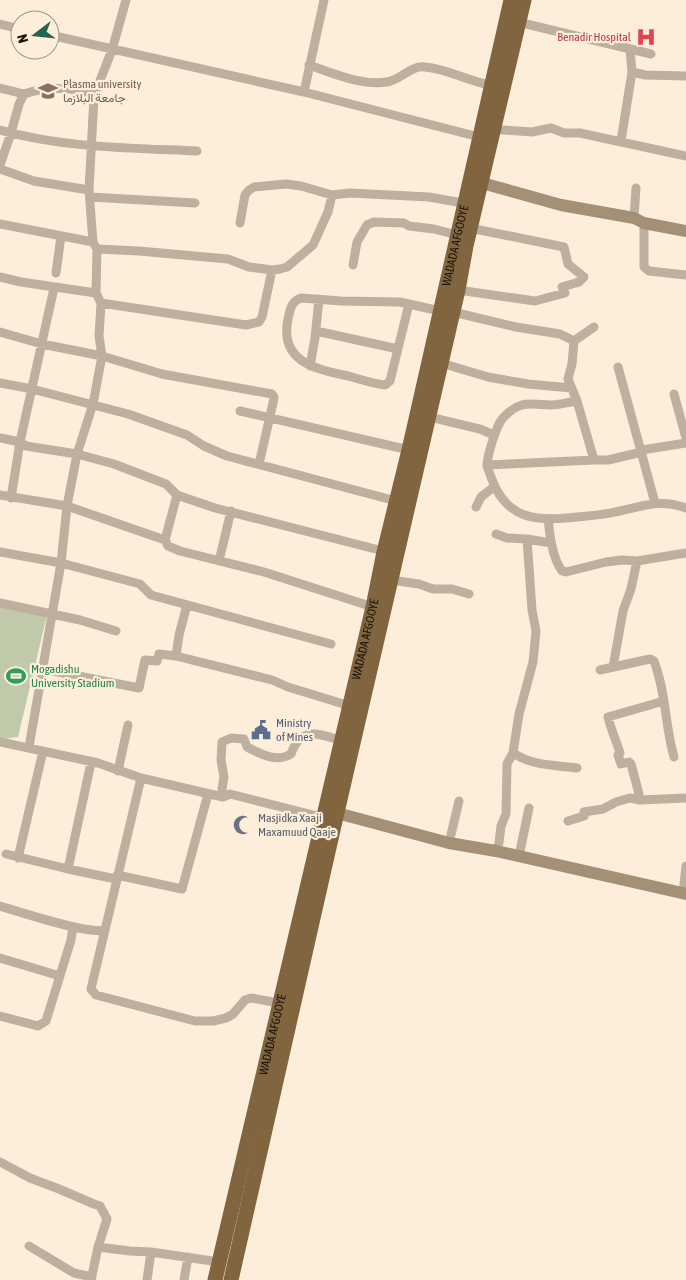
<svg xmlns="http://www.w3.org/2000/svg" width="686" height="1280" font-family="'Asap Condensed',Vazirmatn,sans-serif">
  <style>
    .green { fill: #c0caab }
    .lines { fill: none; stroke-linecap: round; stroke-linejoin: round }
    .street { stroke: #bdb09e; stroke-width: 9 }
    .secondary { stroke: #a49076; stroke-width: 12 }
    .highway { stroke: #81653f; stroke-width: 15 }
    .labels { text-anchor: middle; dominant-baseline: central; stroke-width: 4.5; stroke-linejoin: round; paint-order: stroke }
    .health-label { font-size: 12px; fill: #be3a42; stroke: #fdeedb; text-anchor: end }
    .education-label { font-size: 12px; fill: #785e54; stroke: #fdeedb; text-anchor: start }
    .street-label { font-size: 12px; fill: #19140d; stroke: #fdeedb }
    .leisure-label { font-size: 12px; fill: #27864d; stroke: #fdeedb; text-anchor: start }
    .service-label { font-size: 12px; fill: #4e5e75; stroke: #fdeedb; text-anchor: start }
    .worship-label { font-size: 12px; fill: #5b616d; stroke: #fdeedb; text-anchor: start }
  </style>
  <rect width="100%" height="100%" fill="#fdeedb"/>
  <!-- green -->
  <path class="green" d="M0,606l47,9 -29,122c-6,0 -13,3 -18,2z"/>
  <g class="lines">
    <!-- street -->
    <path class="street" d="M518,22l133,32
      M0,24l20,5
      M50,35l254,57 179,46
      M309,65c24,8 52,21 78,17 14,-2 24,-17 38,-15 24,2 44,15 66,18
      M632,72l13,3 41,1
      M0,88l24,6
      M304,92l20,-92
      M490,129l42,3 19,-4 13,5h16l106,23
      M0,130c64,18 131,18 197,21
      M621,141l11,-69 -2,-23
      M0,165l11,-32 8,-29 5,-10c20,-7 52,-8 70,2
      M0,169l34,12 55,9
      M90,197l105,6
      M634,218l2,-30
      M240,223l5,-28 4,-5 5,-3 32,-3 15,2 31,9 18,-2 79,4 39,7
      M644,223v44l5,4 37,4
      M0,224l93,18
      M97,249l42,2 89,8 21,8 23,3 8,-1 7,-2 26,-22 15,-33 4,-17
      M353,265l4,-23 10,-17 7,-3 30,1 5,3 25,3 23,6
      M56,273l5,-37
      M0,277l21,5 75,11
      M458,290l77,11 30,-8 -3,-6 17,-5 5,-5 -16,-13 -4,-17 -94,-19
      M101,303l145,22 13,-3 3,-5 10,-47
      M409,304l-19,77 -5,4c-12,-1 -25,-6 -37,-9 -32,-7 -69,-14 -60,-57 2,-9 3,-18 13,-21l40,3 59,1 40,9 13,1 63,15 44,7 14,7
      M594,327l-20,14 -2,23 -4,15 9,22c-9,1 -18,4 -27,4 -22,-1 -31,-5 -48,14 -6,8 -15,37 -15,47 1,3 3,8 4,11 15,43 46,45 86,40 13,-1 26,-2 38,-5 27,-5 44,-14 71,-4
      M316,331l82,18
      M0,332l42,12 60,12 60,18 110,20 2,3 -1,6 -14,61
      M441,363l47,14 40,7 43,4
      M310,366l5,-28 4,-39
      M618,367l37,136
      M0,383l32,6 96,25 59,21 17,11 23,10 169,45
      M674,394l12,44
      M577,401l17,59h14l34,-8
      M240,411l169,39
      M426,416l54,13 14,6
      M0,438l20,4 6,4 51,8 37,10 52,20 11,11 -12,45 3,6 12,5 84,21 109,35h4
      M642,450l44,-7
      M487,465l107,-5
      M0,495l67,11 98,34
      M177,495l38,13 172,44
      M11,498l9,-56 34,-154
      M476,507l5,-10 14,-11
      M548,519c2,17 4,38 14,52l4,1 40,-10 16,-2 15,1 49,-8
      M496,534l11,4 20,1 24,4
      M0,552l61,11 79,21 11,11 180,49
      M219,561l12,-50
      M391,580l28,4 14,5h19l17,5
      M0,603l80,17 36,11
      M176,656l3,-21 8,-30
      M613,667l10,-56 8,-22 6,-28
      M43,669l96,19 6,-28 12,1 2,-7 17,2 96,24 16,7 62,19
      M600,670l50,-11 4,2c12,31 11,65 20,96
      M0,742l98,21 43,15 82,19 7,-3 87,22 8,4
      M29,747l32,-184 6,-57 10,-52 16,-50 9,-48 -3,-20 2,-33 -5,-10 1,-44 -4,-7 -4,-52 5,-94 18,-46 14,-50
      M513,753c20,13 41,12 64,15
      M118,771l10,-46
      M223,797l-1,-8 2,-12 -3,-17 1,-18 9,-4 13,1 3,8c14,7 29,16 44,7 10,-28 27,-21 51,-13
      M635,799l4,-5 -8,-30 -2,-2 -8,2 -3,-9 2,-2c-4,-13 -9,-23 -12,-36l56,-16
      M568,821l16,-5v-4l19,-3 13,-7 14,-4 10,2 46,-2
      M449,843l10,-42
      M496,851l3,-8 2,-17 5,-12 1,-50 6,-11 6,-39 14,-52 3,-31 -4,-21 -5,-71
      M6,854l62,15 48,10
      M519,856l10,-48
      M18,858l25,-107
      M68,869l23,-106
      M117,875l65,14 26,-95
      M683,893l3,-27
      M0,906c20,6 89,29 105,24l36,-152
      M105,930l-14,59 5,6 99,26h18l13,-3 7,-4 12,-14 6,-2 28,5
      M0,958l60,18
      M0,1016l38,10 8,-5 25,-81 2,-13
      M0,1162l30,16 29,11 35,15 6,2 7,13 -9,28
      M29,1246l45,27 18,4
      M91,1280l7,-33 32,4 21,1 68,10
      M147,1280l4,-28
      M184,1280l4,-23"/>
    <!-- secondary -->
    <path class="secondary" d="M482,183l79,22 73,13 10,5 42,8
      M328,812l9,1 112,30 47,8 190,43"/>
    <!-- highway -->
    <g class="highway">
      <path id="s1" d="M215,1280l158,-673 11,-55 25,-102 102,-450"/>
      <path d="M231,1280l104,-459 123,-531 8,-44 58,-246"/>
    </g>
  </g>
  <!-- icons -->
  <defs>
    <symbol id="hospital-bare" viewBox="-9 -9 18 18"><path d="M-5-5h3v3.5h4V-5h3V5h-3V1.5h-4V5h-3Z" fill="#e0444e" stroke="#fdeedb" stroke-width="2.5" paint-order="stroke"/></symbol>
    <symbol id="school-bare" viewBox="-9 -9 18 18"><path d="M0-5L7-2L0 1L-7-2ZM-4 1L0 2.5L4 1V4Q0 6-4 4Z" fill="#8d6e63" stroke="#fdeedb" stroke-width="2.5" paint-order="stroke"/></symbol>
    <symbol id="stadium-bare" viewBox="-9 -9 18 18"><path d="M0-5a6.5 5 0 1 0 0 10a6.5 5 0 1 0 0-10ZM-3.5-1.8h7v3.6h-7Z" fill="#2e9e5b" stroke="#fdeedb" stroke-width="2.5" paint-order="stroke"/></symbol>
    <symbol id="civic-bare" viewBox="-9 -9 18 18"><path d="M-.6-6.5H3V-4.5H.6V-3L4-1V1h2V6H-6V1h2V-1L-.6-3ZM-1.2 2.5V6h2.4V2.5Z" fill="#5c6f8a" stroke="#fdeedb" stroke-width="2.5" paint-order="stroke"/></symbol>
    <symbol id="mosque-bare" viewBox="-9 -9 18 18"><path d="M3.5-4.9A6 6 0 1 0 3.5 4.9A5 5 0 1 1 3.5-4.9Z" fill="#6b7280" stroke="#fdeedb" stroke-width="2.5" paint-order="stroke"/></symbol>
  </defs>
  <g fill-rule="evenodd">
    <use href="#hospital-bare" x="632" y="23" width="28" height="28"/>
    <use href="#school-bare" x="34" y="77" width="28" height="28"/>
    <use href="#stadium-bare" x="2" y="662" width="28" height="28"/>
    <use href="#civic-bare" x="247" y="716" width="28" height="28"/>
    <use href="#mosque-bare" x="229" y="811" width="28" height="28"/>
  </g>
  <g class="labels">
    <!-- health labels -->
    <g class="health-label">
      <text x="631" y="37">Benadir Hospital</text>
    </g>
    <!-- education labels -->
    <g class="education-label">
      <text x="63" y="84">Plasma university<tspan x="63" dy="14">جامعة البلازما</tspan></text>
    </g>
    <!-- street labels -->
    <g class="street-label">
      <text stroke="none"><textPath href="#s1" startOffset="1062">WADADA AFGOOYE</textPath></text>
      <text stroke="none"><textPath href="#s1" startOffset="658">WADADA AFGOOYE</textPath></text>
      <text stroke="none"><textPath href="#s1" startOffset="252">WADADA AFGOOYE</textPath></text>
    </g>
    <!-- leisure labels -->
    <g class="leisure-label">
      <text x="31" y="669">Mogadishu<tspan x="31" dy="14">University Stadium</tspan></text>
    </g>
    <!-- service labels -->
    <g class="service-label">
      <text x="276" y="723">Ministry<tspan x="276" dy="14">of Mines</tspan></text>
    </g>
    <!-- worship labels -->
    <g class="worship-label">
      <text x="258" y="818">Masjidka Xaaji<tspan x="258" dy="14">Maxamuud Qaaje</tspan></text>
    </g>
  </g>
  <!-- north arrow -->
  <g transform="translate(35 35) rotate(254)"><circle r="24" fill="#fdeedb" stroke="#a29789"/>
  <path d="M0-4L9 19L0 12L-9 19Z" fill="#26634e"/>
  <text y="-8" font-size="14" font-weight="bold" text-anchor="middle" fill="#19140d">N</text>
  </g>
</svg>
